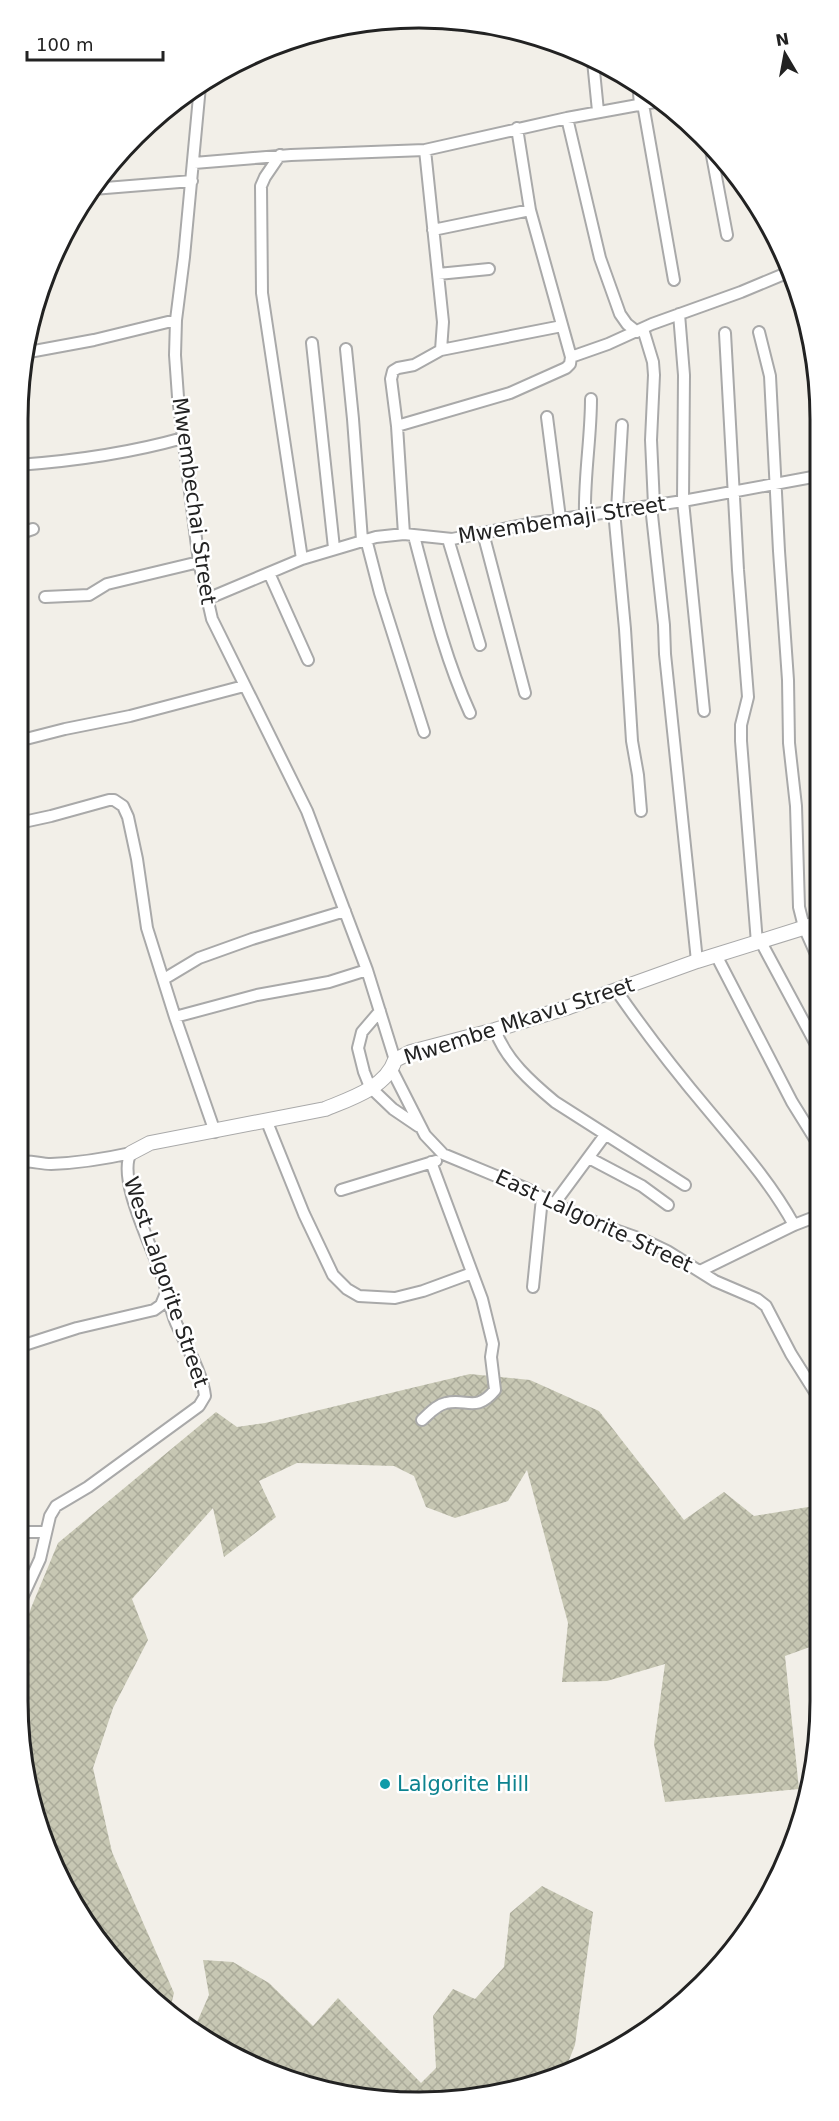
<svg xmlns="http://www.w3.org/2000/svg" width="839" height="2121" font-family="'DejaVu Sans',sans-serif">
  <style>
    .construction { fill: url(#construction-cross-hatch) }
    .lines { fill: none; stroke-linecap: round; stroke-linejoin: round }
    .minor-casing { stroke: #a9a9a9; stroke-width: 14 }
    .tertiary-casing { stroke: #a9a9a9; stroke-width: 16 }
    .minor { stroke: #fff; stroke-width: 10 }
    .tertiary { stroke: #fff; stroke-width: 14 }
    .culture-dot { fill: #0f9aa8; stroke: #fff; stroke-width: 2 }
    .labels { text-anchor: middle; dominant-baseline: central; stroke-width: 5; stroke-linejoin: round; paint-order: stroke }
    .street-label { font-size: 21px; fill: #222; stroke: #fff }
    .culture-label { font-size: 21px; fill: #0d838f; stroke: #fff; text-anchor: start }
    .rim { fill: none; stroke: #222; stroke-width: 3 }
  </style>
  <defs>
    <pattern id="construction-cross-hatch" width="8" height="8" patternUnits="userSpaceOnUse" patternTransform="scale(1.5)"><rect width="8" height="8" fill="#c7c7b3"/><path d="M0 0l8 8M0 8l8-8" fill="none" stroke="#abab9a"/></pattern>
  </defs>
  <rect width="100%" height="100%" fill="#f2efe8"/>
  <!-- construction -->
  <path class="construction" d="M470,1374l60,6 69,31 85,109 40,-28 30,24 66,-11 1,138 -36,13 14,133 -134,13 -11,-58 11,-80 -58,17 -45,1 6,-59 -41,-153 -19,31 -53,17 -29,-11 -12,-31 -20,-10 -97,-3 -38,18 17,36 -52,40 -11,-49 -81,91 16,41 -35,68 -20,60 19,84 62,141 -4,16 -53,-43 -45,-64 -33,-71 -21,-130v-51l13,-42 27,-65 158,-131 21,15 28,-4z
    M542,1886l51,26 -18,133 -10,25 -67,25 -131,5 -76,-18 -72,-33 -25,-20 15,-34 -6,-35 30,2 36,21 44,43 25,-28 83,85 15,-15 -3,-52 20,-27 22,10 29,-32 6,-54z"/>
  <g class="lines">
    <defs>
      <path id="minor" d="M593,61l5,50
        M638,83l2,21
        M200,86l-16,171 -8,63 -1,35 3,42 21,165 13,57 95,192 60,159 28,90
        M643,104l31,176
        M567,118l33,140 20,56 7,10 10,8
        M710,145l17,90
        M425,150l18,172 -2,28
        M280,155l-15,22 -4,9 1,107 40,266
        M194,163l97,-8 134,-5 142,-32 93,-17
        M93,189l99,-8
        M433,230l97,-20
        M438,274l51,-5
        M679,314l5,61 -1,126 21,210
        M643,329l10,33 1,13 -3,65 3,65
        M759,332l11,44 9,175 9,129 1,63 7,63 3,101 5,20 15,34
        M725,333l13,237 10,127 -7,28v16l16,202
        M312,343l22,205
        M346,349l7,70 9,121
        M29,352l65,-12 82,-20
        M814,354l4,66
        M571,357l37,-13 44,-20 89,-32 48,-20
        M547,417l13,101
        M397,426l113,-33 56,-25 4,-4 1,-7 -41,-147 -13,-82
        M18,465c55,-4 112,-12 165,-27
        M651,506l13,119 1,29 32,307
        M617,510l5,-85
        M614,511l11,118 7,112 6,34 3,36
        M585,515c-1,-39 6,-77 6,-116
        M483,533l42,160
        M18,534l15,-5
        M404,534l-7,-108 -6,-47 2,-8 5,-3 16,-3 27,-15 121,-24
        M414,536c16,60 30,120 56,177
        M366,539l14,54 44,139
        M448,539l32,106
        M269,573l39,87
        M45,597l44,-2 18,-11 92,-22
        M207,599l95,-40 74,-22 28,-3 48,5 76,-15 155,-23 135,-25
        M18,741l47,-12 65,-13 114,-30
        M28,821l23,-5 58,-16h5l9,6 5,11 9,42 10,69 28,89 40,115
        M761,942l58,108
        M716,955l76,147 28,45
        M164,979l35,-21 53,-19 93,-28
        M616,990c29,42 60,82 93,121 30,36 62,72 85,114
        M380,1011l-18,21 -4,16 6,24 6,15 23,22 25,17
        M175,1017l82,-22 72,-13 38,-12
        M495,1030c11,30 36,52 60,72l130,83
        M392,1070l33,65 18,19 82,34 29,16 47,21 43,15 23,11 48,30 42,18 9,7 25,48 29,46
        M267,1122l37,92 29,61 14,14 12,7 36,2 28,-7 49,-18
        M589,1158l53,28 26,19
        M18,1162c14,-2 21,2 33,2 27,-1 53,-5 80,-11
        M341,1190l95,-29
        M554,1204l51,-69
        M700,1271l94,-46 26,-10
        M533,1287l9,-89
        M18,1347l59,-19 77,-18 7,-5 5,-12
        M422,1420c7,-6 14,-15 24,-17 21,-5 30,10 49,-13l-4,-33 2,-13 -11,-45 -51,-137
        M18,1532h28
        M18,1617l5,-21 17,-37 10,-43 6,-10 32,-19 111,-81 6,-10c-2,-21 -20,-53 -29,-73 -6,-15 -8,-29 -13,-44 -9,-28 -47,-101 -32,-126"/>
      <path id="tertiary" d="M131,1153l19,-10 175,-34c24,-10 61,-21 70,-49l16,-8 84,-22 74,-23 128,-46 122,-38"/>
    </defs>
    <!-- minor casing -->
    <use href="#minor" class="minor-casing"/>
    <!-- tertiary casing -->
    <use href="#tertiary" class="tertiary-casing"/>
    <!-- minor -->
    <use href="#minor" class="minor"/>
    <!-- tertiary -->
    <use href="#tertiary" class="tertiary"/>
  </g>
  <!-- markers -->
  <circle class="culture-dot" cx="385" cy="1784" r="6"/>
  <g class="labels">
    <!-- street labels -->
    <g class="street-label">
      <text transform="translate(194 501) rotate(82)">Mwembechai Street</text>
      <text transform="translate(562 520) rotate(-9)">Mwembemaji Street</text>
      <text transform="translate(519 1021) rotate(-18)">Mwembe Mkavu Street</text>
      <text transform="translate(594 1221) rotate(25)">East Lalgorite Street</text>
      <text transform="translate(166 1282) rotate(71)">West Lalgorite Street</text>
    </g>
    <!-- culture labels -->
    <g class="culture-label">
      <text x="397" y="1784">Lalgorite Hill</text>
    </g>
  </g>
  <!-- crop -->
  <path d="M0 0H839V2121H0ZM419 28H419A391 391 0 0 1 810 419V1701A391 391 0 0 1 419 2092H419A391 391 0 0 1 28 1701V419A391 391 0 0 1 419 28Z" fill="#fff" fill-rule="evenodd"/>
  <path class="rim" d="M419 28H419A391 391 0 0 1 810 419V1701A391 391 0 0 1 419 2092H419A391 391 0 0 1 28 1701V419A391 391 0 0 1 419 28Z"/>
  <!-- north arrow -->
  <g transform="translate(785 54) rotate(350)" stroke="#ffffff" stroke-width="4.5" paint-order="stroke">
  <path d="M0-4.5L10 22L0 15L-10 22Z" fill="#222222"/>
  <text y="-9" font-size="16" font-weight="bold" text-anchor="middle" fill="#222222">N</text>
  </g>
  <!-- scale -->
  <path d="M27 51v9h136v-9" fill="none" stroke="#222222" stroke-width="3"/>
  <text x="36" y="51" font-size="18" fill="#222222" stroke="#ffffff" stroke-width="4.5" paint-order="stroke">100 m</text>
</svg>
